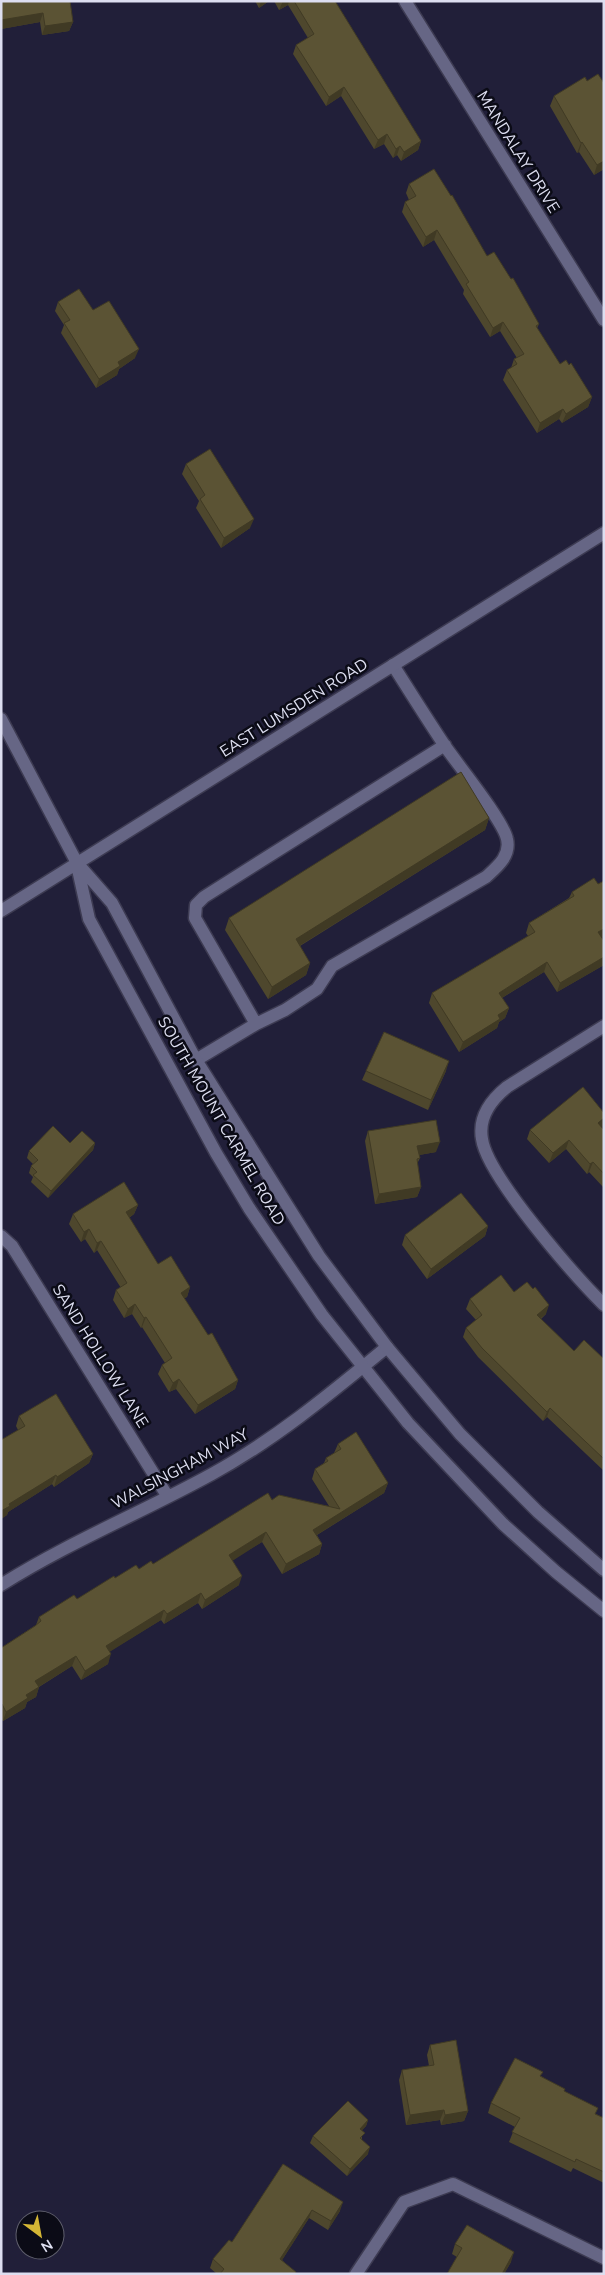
<svg xmlns="http://www.w3.org/2000/svg" width="605" height="2275" font-family="'Nunito Sans',sans-serif">
  <style>
    .lines { fill: none; stroke-linecap: round; stroke-linejoin: round }
    .lane-casing { stroke: #3d3b52; stroke-width: 15 }
    .street-casing { stroke: #3d3b52; stroke-width: 15 }
    .secondary-casing { stroke: #3d3b52; stroke-width: 15 }
    .lane { stroke: #666685; stroke-width: 12 }
    .street { stroke: #666685; stroke-width: 12 }
    .secondary { stroke: #666685; stroke-width: 12 }
    .wall { fill: #4e472d }
    .shaded-wall { fill: #403a24 }
    .building { fill: #5b5334; stroke: #403a24 }
    .labels { text-anchor: middle; dominant-baseline: central; stroke-width: 5; stroke-linejoin: round; paint-order: stroke }
    .street-label { font-size: 16px; fill: #dddef0; stroke: #0b0b16 }
  </style>
  <rect width="100%" height="100%" fill="#211f39"/>
  <g class="lines">
    <defs>
      <path id="lane" d="M256,1024l-61,-106 1,-13 8,-8 241,-152
        M196,1060l60,-36 29,-14 32,-21 15,-23 154,-89c11,-10 25,-21 21,-38 -4,-19 -49,-74 -62,-93 -18,-27 -35,-54 -52,-81"/>
      <path id="street" d="M405,1l199,319
        M604,1026l-97,61c-16,13 -29,30 -25,52 5,37 93,137 122,166
        M1,1236l11,10 156,251
        M1,1585c68,-43 142,-73 211,-111 64,-35 119,-81 175,-127
        M356,2274l48,-72 49,-18 151,74"/>
      <path id="secondary" d="M1,719l76,144 35,40 84,157 123,196 68,91 73,87 78,78 66,58
        M77,865l12,54 127,234 33,55 73,107 86,108 95,101 53,48 48,39
        M1,911l603,-378"/>
    </defs>
    <!-- lane casing -->
    <use href="#lane" class="lane-casing"/>
    <!-- street casing -->
    <use href="#street" class="street-casing"/>
    <!-- secondary casing -->
    <use href="#secondary" class="secondary-casing"/>
    <!-- lane -->
    <use href="#lane" class="lane"/>
    <!-- street -->
    <use href="#street" class="street"/>
    <!-- secondary -->
    <use href="#secondary" class="secondary"/>
  </g>
  <!-- wall -->
  <path class="wall" d="M1,1l72,21 -4,9 -27,4 -2,-13 -39,7z
    M255,1h14l-10,7z
    M274,1h61l86,140 -3,9 -17,11 -4,-6 -4,3 -9,-14 -10,5 -33,-53 -15,10 -33,-52 3,-9 12,-7 -20,-33 -9,5z
    M554,96l50,73 -10,6 -15,-23 -2,1 -27,-47z
    M409,184l78,72 52,68 -2,4 23,36 32,33 -4,10 -26,16 -3,-4 -22,14 -34,-53 4,-10 4,-2 3,-9 3,-1 -17,-27 -10,6 -27,-43 1,-4 -30,-50 -11,7 -21,-35 3,-10 4,-2 -3,-7z
    M58,302l35,8 42,48 -16,11 -2,6 -21,13 -35,-55 3,-8 -9,-14z
    M186,464l64,64 -29,20 -25,-40 3,-7 -17,-27z
    M489,818l-4,12 -185,116 10,17 -4,12 -38,24 -43,-69 4,-12z
    M604,881v55l-2,2 2,3v24l-47,27 -13,-20 -42,26 7,10 -4,10 -6,4 -2,6 -38,24 -30,-49 3,-10 96,-57 -2,-3 3,-10 40,-25 3,-6 26,-8z
    M366,1071h80l-18,39 -66,-30z
    M603,1126l-1,1 2,3v58l-15,-16 -2,2 -21,-25 -17,14 -22,-24 3,-9z
    M368,1131l68,21 -17,3 1,3 -3,6 4,23 -4,10 -42,7 -10,-63z
    M70,1143h25l-2,7 -45,48 -17,-16 2,-5 -4,-4 2,-7 2,-2 -6,-6 2,-7z
    M138,1205l-4,9 -5,4 29,46 32,23 -3,10 -3,1 24,37 30,45 -3,9 -40,25 -19,-25 -7,3 -11,-18 4,-9 3,-2 -23,-36 -1,1 -9,-14 -8,4 -11,-18 3,-10 5,-2 -24,-38 -3,3 -9,-14 -4,3 -12,-18 4,-10z
    M488,1226l-3,10 -58,43 -25,-34 3,-10z
    M514,1292l32,22 -5,5 33,32 30,8v112l-57,-54 -4,4 -65,-64 -15,-20 3,-9 10,-8 -10,-11 4,-10z
    M19,1416l74,38 -4,9 -35,24 -2,-3 -44,28 -1,3 -6,4v-79l17,-10 -2,-4z
    M338,1444l50,39 -4,10 -67,42 5,9 -3,10 -37,20 -20,-32 -30,18 7,25 -37,24 -4,-6 -34,21 -3,-4 -51,31 -2,13 -27,16 -9,-14 -33,21 -3,10 -9,5 -2,6 -22,13 -2,-2v-71l35,-23 3,-8 38,-18 38,-21 38,-14 119,-64 57,6 -17,-27 3,-10 9,-6 2,-5 8,-5z
    M430,2045l38,66 -4,10 -23,4 -1,-5 -34,5 -7,-45 3,-10 27,-4 -2,-11z
    M541,2076l23,15 32,23 8,4v65l-31,-15 -2,4 -62,-30 6,-15 -27,-14 3,-10z
    M368,2120l-2,6 -4,4v10l6,14 -21,22 -37,-33 3,-7z
    M283,2164l57,47 -12,19 -19,-12 -27,42 13,14h-78l-7,-6 3,-9 19,-17z
    M455,2244l56,18 -7,12h-57l10,-17 -5,-3z"/>
  <!-- shaded-wall -->
  <path class="shaded-wall" d="M261,1h8l-10,7z
    M283,1h6l-1,4 -9,5z
    M43,13l-3,9 -39,7v-9z
    M73,22l-4,9 -27,4 3,-9z
    M344,87l-3,9 -15,10 3,-9z
    M387,134l-3,10 -10,5 4,-9z
    M421,141l-3,9 -17,11 3,-9z
    M582,142l-3,10 -2,1 4,-10z
    M400,146l-3,9 -4,3 3,-9z
    M604,161v8l-10,6 3,-10z
    M437,230l-3,10 -11,7 3,-10z
    M503,322l-3,9 -10,6 3,-9z
    M139,349l-4,9 -16,11 -2,6 -21,13 3,-9 19,-17z
    M592,397l-4,10 -26,16 4,-9z
    M563,409l-4,10 -22,14 3,-10z
    M254,519l-4,9 -29,20 3,-10z
    M489,818l-4,12 -194,121 5,-12z
    M604,929v7l-9,6 3,-10z
    M604,957v8l-47,27 3,-9z
    M547,962l-3,10 -49,30 4,-9z
    M310,963l-4,12 -38,24 4,-12z
    M509,1008l-4,10 -6,4 -2,6 -38,24 4,-10 35,-27z
    M449,1061l-3,10 -18,39 3,-10z
    M604,1118l-1,8 -8,6 3,-9z
    M569,1140l-3,9 -17,14 4,-10z
    M440,1142l-4,10 -22,4 3,-10z
    M95,1143l-2,7 -45,48 3,-7z
    M593,1162l-4,10 -2,2 3,-10z
    M421,1187l-4,10 -42,7 4,-10z
    M138,1205l-4,9 -11,8 3,-10z
    M488,1226l-3,10 -58,43 4,-10z
    M89,1229l-4,10 -4,3 3,-10z
    M101,1241l-4,9 -3,3 3,-10z
    M190,1287l-3,10 -9,5 3,-9z
    M135,1304l-3,10 -8,4 4,-9z
    M549,1305l-3,9 -13,10 4,-9z
    M146,1317l-4,10 -1,1 3,-10z
    M179,1379l-3,10 -7,3 4,-9z
    M238,1380l-3,9 -40,25 3,-9z
    M550,1408l-3,9 -4,4 4,-9z
    M93,1454l-4,9 -35,24 3,-10z
    M56,1475l-4,9 -44,28 -1,3 -6,4v-8l8,-7z
    M388,1483l-4,10 -74,46 3,-9z
    M266,1532l-4,10 -36,23 3,-10z
    M322,1544l-3,10 -37,20 4,-10z
    M242,1576l-3,9 -37,24 3,-9z
    M201,1593l-3,10 -34,21 3,-10z
    M164,1610l-3,10 -58,36 3,-10z
    M111,1654l-3,10 -27,16 4,-9z
    M76,1656l-4,10 -40,25 3,-10z
    M39,1687l-3,10 -9,5 -2,6 -22,13 3,-9 20,-17z
    M444,2110l-4,10 -34,5 4,-10z
    M468,2111l-4,10 -23,4 4,-10z
    M368,2120l-2,6 -8,9 2,-6z
    M370,2147l-2,7 -21,22 3,-7z
    M343,2202l-3,9 -12,19 3,-9z
    M312,2210l-3,8 -32,50 3,-9z
    M514,2252l-3,10 -7,12h-2z"/>
  <!-- building -->
  <path class="building" d="M1,1h69l3,21 -28,4 -2,-13 -42,7z
    M294,1h41l86,140 -17,11 -4,-6 -4,3 -9,-15 -9,6 -34,-53 -15,10 -33,-52 18,-11z
    M598,74l6,9v78l-7,4 -15,-23 -1,1 -27,-47 31,-19 2,4z
    M434,169l17,27 1,-1 35,61 7,-4 17,27 2,-1 26,46 -3,2 24,38 6,-4 3,5 2,-2 21,34 -26,17 -3,-5 -23,14 -33,-53 10,-6 -3,-5 10,-5 -21,-32 -10,6 -27,-44 3,-2 -32,-52 -11,7 -21,-35 11,-6 -7,-12z
    M79,289l14,21 16,-9 30,48 -21,13 2,4 -21,13 -35,-56 6,-3 -12,-18z
    M210,449l44,70 -30,19 -24,-39 5,-4 -19,-31z
    M461,772l28,46 -193,121 14,24 -38,24 -43,-69z
    M594,878l4,6 6,-3v48l-6,3 6,9v16l-44,26 -13,-21 -48,31 10,15 -11,7 2,4 -37,23 -31,-49 103,-61 -6,-9 45,-27 -2,-4z
    M384,1032l65,29 -18,39 -65,-29z
    M583,1087l21,26v5l-6,5 6,7v44l-11,-12 -3,2 -21,-24 -16,13 -23,-23z
    M436,1120l4,22 -23,4 3,12 -3,1 4,28 -42,7 -11,-63z
    M53,1126l17,17 12,-12 13,12 -44,48 -18,-16 4,-3 -6,-6 7,-6 -9,-9z
    M124,1182l14,23 -12,7 32,52 13,-8 19,31 -9,6 27,42 4,-2 26,47 -40,25 -19,-26 -6,4 -11,-18 10,-7 -26,-41 -2,1 -9,-14 -7,5 -12,-19 11,-7 -26,-42 -4,2 -8,-14 -5,3 -11,-18z
    M461,1193l27,33 -57,43 -26,-34z
    M501,1275l13,17 13,-10 6,7 2,-2 14,18 -12,10 37,36 10,-11 20,19v100l-54,-51 -3,4 -65,-64 -16,-20 16,-13 -12,-16z
    M56,1394l37,60 -36,23 -1,-2 -47,29 1,2 -9,5v-71l24,-14 -6,-10z
    M356,1432l32,51 -75,47 9,14 -36,20 -20,-32 -37,23 13,21 -37,24 -4,-7 -34,21 -3,-4 -58,36 5,8 -26,17 -9,-15 -41,25 4,6 -13,8 2,3 -22,14 -4,-8 -1,1v-57l34,-22 6,-5 -2,-4 35,-22 3,4 37,-23 1,2 21,-13 3,4 12,-8 2,3 115,-71 4,7 7,-5 61,14 -25,-40 13,-8 -2,-3 15,-9 -3,-5z
    M456,2040l12,71 -23,4 -1,-5 -34,5 -8,-45 32,-5 -4,-20z
    M515,2058l28,14 -3,4 25,13 -1,2 34,17 -3,6 9,4v54l-28,-13 -1,3 -63,-30 8,-14 -29,-15z
    M348,2101l20,19 -8,9 5,4 -5,5 10,9 -20,22 -37,-33z
    M283,2164l60,38 -12,19 -19,-11 -32,49 16,13 -1,2h-75l4,-5 -11,-10 16,-19 3,2z
    M467,2225l47,27 -12,22h-55l15,-26 -7,-4z"/>
  <g class="labels">
    <!-- street labels -->
    <g class="street-label">
      <text transform="translate(518 152) rotate(58)">MANDALAY DRIVE</text>
      <text transform="translate(294 708) rotate(-32)">EAST LUMSDEN ROAD</text>
      <text transform="translate(221 1121) rotate(60)">SOUTH MOUNT CARMEL ROAD</text>
      <text transform="translate(100 1356) rotate(58)">SAND HOLLOW LANE</text>
      <text transform="translate(180 1469) rotate(-28)">WALSINGHAM WAY</text>
    </g>
  </g>
  <!-- border -->
  <rect width="605" height="2275" fill="none" stroke="#dddef0" stroke-width="5"/>
  <!-- north arrow -->
  <g transform="translate(40 2235) rotate(148)"><circle r="24" fill="#0b0b16" stroke="#5f5f6d"/>
  <path d="M0-4L9 19L0 12L-9 19Z" fill="#d4b635"/>
  <text y="-8" font-size="14" font-weight="bold" text-anchor="middle" fill="#dddef0">N</text>
  </g>
</svg>
